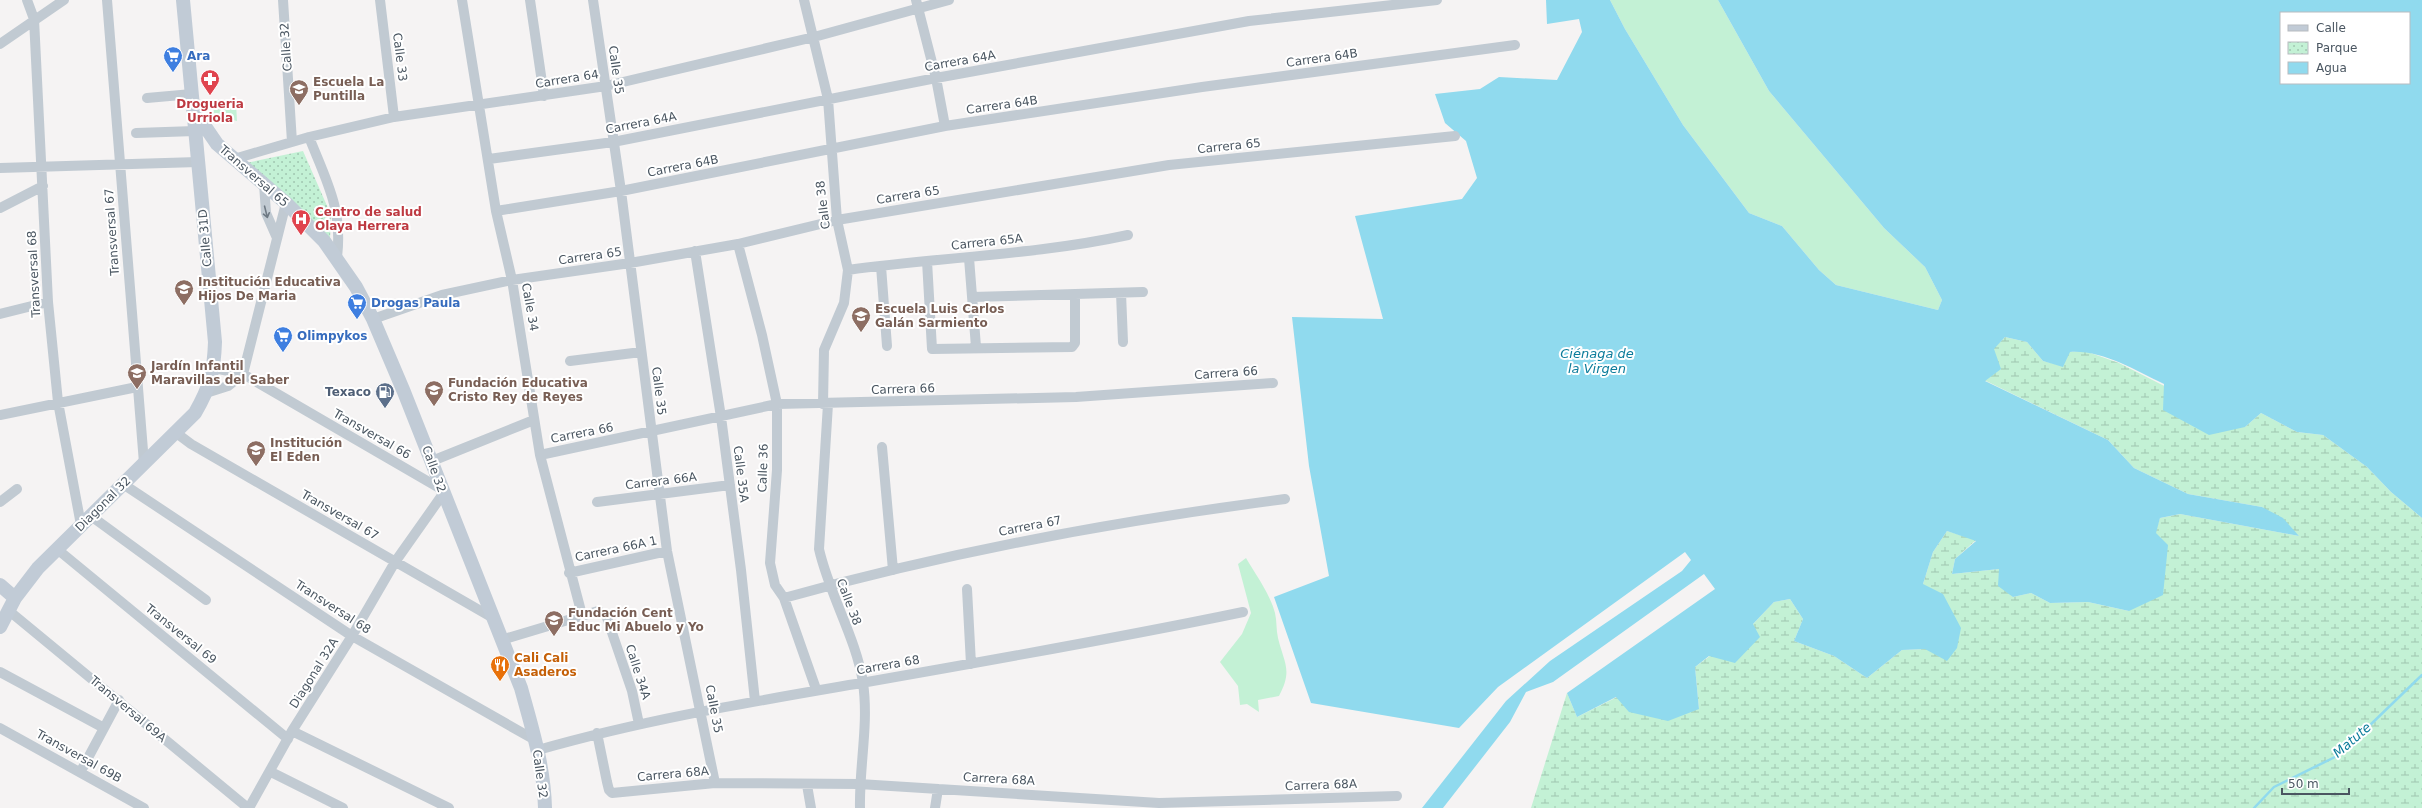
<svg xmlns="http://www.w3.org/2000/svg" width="2422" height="808" font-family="'DejaVu Sans',sans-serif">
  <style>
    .grass { fill: #c3f1d5 }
    .wetland { fill: url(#wetland-marsh) }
    .park { fill: url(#park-dots) }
    .water { fill: #90daee; fill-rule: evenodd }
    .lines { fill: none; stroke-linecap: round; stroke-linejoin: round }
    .stream { stroke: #90daee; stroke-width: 2.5 }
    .street { stroke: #c1cad2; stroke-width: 10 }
    .secondary { stroke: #c1cbd6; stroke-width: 14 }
    .oneway { stroke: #6e7983 }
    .labels { text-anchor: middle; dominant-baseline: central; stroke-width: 4; stroke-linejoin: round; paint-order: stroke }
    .street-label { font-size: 12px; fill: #4a5661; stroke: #fff }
    .shop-label { font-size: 12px; font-weight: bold; fill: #366cbe; stroke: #fff; text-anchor: start }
    .education-label { font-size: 12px; font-weight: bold; fill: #785e54; stroke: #fff; text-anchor: start }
    .health-label { font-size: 12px; font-weight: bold; fill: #be3a42; stroke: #fff }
    .service-label { font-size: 12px; font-weight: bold; fill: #4e5e75; stroke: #fff; text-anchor: end }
    .food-label { font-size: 12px; font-weight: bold; fill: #c56008; stroke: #fff; text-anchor: start }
    .water-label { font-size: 13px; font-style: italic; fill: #0c7c9b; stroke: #fff }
  </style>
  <defs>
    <pattern id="wetland-marsh" width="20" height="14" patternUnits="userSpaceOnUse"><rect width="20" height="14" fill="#c3f1d5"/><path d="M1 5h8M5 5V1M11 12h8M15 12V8" fill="none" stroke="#a0c6b0"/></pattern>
    <pattern id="park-dots" width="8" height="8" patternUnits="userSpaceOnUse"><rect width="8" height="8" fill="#c3f1d5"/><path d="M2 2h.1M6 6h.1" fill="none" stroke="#a0c6b0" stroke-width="1.8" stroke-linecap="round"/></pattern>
  </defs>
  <rect width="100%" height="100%" fill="#f5f3f3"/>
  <!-- grass -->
  <path class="grass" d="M1610,0h108l51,91 115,137 41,39 17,33 -4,10 -102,-25 -17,-15 -37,-44 -33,-13 -66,-88 -58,-96z
    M215,103h21l1,18 -24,-6z
    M1246,558c10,17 24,36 29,55 2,8 1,17 3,25 6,25 15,32 1,58l-21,4 1,12 -12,-8 -7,1 -2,-19 -18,-24 22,-28 9,-21 -13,-49z"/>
  <!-- wetland -->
  <path class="wetland" d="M2005,337l22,5 16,19 20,5 6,-14 16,-1 34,12 126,64 16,-14 36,19 26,3 44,32 24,25 31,26v290h-891l36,-115 10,24 40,-20 82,12 -4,-42 58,-43 21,-22 16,-3 13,20 -9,22 40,15 33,22 35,-28 23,-1 -2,-65 10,-32 14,-21 29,9 -21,19 -3,15 47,-5 14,28 18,-4 19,10 38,-1 41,9 31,-93 20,-4 119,22 -37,-29 -74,-13 -54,-26 -26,-28 -124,-60 9,-31z"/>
  <!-- park -->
  <path class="park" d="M303,151l28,64 -1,24 -84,-76z"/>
  <!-- water -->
  <path class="water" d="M1546,0h64l15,29 58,96 66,88 33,13 37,44 17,15 102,25 4,-10 -17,-33 -41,-39 -115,-137 -51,-91h704v518l-31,-26 -24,-25 -44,-32 -26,-3 -36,-19 -16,14 -36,8 -46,-25 1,-26c-30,-14 -61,-34 -94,-32l-7,15 -20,-6 -16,-19 -22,-5 -11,12 7,20 -16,12 123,59 26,28 54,26 74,13 21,11 16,18 -119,-22 -20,4 -4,15 12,12 -5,50 -34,16 -41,-9 -38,1 -19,-10 -18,4 -15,-11 1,-17 -47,5 3,-15 21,-18 -29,-10 -14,21 -10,32 20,10 18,34 -4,20 -10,13 -22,-12 -23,1 -35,28 -33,-22 -40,-15 9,-22 -13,-20 -16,3 -21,22 7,13 -25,26 -26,-7 -14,11 4,42 -31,12 -39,-9 -13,-15 -39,20 -10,-24 148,-104 -11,-15 -151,108 -27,10 -16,30 -67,86h-21l84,-107 44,-40 132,-90 9,-11 -6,-8 -187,135 -39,41 -148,-25 -37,-106 55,-21 -20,-110 -17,-149 91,2 -28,-103 107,-17 15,-21 -11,-37 -21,-18 -10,-29 45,-5 19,-12 58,3 25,-48 -3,-13 -32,5zM2281,13h128v70h-128z"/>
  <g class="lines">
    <!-- stream -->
    <path class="stream" d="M2254,808l20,-21 65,-32 83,-80"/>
    <!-- street -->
    <path class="street" d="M27,0l7,19 14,283 10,100 23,123
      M107,0l37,463
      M283,0l9,142
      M380,0l14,117
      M462,0l34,211 16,69 28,175 42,160
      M530,0l14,96
      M593,0l28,191 46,360 48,232
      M804,0l24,99 9,121 11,50 -4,33 -20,47 -1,54
      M916,0l20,78 9,48
      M0,44l64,-44
      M147,98l45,-4
      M136,133l59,-2
      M309,137c17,43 34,72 28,120
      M234,159l75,-22 85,-20 212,-31 208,-49 135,-37
      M489,159l124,-17 323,-64 313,-57 188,-21
      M0,168l198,-6
      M264,184l2,29 11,25
      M0,208l43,-22
      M496,211l125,-20 324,-65 257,-39 313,-42
      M738,244l24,91 15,69v66l-7,93 5,22 9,13 32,91
      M695,251l26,166 20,153 14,131
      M969,258l7,89
      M927,261l5,88 140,-2 3,-4v-48
      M881,266l6,80
      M848,270c93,-13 188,-15 280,-35
      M1121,293l2,49
      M972,297l171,-5
      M0,314l48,-12
      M373,319l69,-24 70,-15 118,-17 108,-19 99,-24 332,-55 286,-29
      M570,361l71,-9
      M214,368l29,6 198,115
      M206,393l22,-7 15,-12 43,-171
      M828,404l-9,145c10,45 38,91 44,134 6,41 -4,84 -3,125
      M0,415l137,-28
      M175,432l16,12 302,174
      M882,447l11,123
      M540,455l237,-51 299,-7 197,-14
      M432,461l102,-41
      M123,484l229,152 183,104
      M0,502l17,-13
      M597,502l133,-17
      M91,516l115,84
      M57,549l231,190
      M569,573l98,-22
      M967,589l4,75
      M784,598c164,-46 331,-77 501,-99
      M8,610l240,198
      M501,640l97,-29 8,4 26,76 7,33
      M0,672l104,56
      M0,728l144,80
      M292,731l157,77
      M597,733l10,49 2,8 3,3 103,-10 144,1 300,19 238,-7
      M538,750c108,-31 219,-49 329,-68 126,-22 251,-44 376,-70
      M81,771l38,-71
      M271,772l72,36
      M807,785l4,23
      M249,808l43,-77 60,-95 43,-74 48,-68
      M935,808l3,-19"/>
    <!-- secondary -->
    <path class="secondary" d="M193,109l24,35 69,59 38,38 32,46 17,32 31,73 117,296c11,40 23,78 24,120
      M0,585l15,13
      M0,627l15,-29 23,-30 157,-155c15,-26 19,-41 20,-71l-32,-342"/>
  </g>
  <!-- one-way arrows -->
  <defs><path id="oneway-shaft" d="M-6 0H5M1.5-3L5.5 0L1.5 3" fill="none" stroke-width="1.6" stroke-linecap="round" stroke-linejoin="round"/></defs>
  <use class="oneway" href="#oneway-shaft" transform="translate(266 212) rotate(76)"/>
  <!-- icons -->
  <defs>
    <symbol id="supermarket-pin" viewBox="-11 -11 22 30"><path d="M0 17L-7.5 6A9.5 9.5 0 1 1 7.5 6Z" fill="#3f7fe0" stroke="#fff"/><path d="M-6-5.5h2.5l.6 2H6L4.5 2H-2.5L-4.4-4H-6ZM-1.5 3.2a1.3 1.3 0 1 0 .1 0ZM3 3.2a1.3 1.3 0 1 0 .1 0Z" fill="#fff"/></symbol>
    <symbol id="pharmacy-pin" viewBox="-11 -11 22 30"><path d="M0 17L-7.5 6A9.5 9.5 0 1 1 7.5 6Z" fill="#e0444e" stroke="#fff"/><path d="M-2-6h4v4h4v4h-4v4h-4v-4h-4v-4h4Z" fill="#fff"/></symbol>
    <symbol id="school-pin" viewBox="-11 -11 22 30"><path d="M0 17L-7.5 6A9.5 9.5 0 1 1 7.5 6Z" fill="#8d6e63" stroke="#fff"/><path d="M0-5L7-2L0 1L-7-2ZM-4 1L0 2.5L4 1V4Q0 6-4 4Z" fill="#fff"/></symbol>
    <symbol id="hospital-pin" viewBox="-11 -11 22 30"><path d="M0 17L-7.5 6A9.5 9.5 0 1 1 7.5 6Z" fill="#e0444e" stroke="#fff"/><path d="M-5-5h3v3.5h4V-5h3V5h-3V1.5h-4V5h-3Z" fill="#fff"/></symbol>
    <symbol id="fuel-pin" viewBox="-11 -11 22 30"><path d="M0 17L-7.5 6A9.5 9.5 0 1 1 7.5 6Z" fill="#5c6f8a" stroke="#fff"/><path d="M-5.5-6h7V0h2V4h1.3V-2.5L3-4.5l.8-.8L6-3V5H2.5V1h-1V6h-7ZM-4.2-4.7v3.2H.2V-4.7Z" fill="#fff"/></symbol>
    <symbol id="restaurant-pin" viewBox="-11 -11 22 30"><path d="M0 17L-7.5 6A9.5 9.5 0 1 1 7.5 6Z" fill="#e8710a" stroke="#fff"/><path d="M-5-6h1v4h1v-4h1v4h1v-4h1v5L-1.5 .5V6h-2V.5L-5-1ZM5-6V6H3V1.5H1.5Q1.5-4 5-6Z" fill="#fff"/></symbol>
  </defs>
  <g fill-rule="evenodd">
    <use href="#supermarket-pin" x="162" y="45" width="22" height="30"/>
    <use href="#pharmacy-pin" x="199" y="68" width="22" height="30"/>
    <use href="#school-pin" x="288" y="78" width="22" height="30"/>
    <use href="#hospital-pin" x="290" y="208" width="22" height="30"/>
    <use href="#school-pin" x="173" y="278" width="22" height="30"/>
    <use href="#supermarket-pin" x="346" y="292" width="22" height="30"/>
    <use href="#school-pin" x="850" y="305" width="22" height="30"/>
    <use href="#supermarket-pin" x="272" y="325" width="22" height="30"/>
    <use href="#school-pin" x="126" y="362" width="22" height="30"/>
    <use href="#school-pin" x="423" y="379" width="22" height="30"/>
    <use href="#fuel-pin" x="374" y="381" width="22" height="30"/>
    <use href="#school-pin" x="245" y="439" width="22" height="30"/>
    <use href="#school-pin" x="543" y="609" width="22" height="30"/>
    <use href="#restaurant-pin" x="489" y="654" width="22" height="30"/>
  </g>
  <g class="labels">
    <!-- street labels -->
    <g class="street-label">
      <text transform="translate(286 47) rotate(-94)">Calle 32</text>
      <text transform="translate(400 57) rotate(83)">Calle 33</text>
      <text transform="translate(1322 58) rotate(-8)">Carrera 64B</text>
      <text transform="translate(960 61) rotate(-10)">Carrera 64A</text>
      <text transform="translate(616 70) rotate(82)">Calle 35</text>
      <text transform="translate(567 79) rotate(-9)">Carrera 64</text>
      <text transform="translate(1002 105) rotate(-8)">Carrera 64B</text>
      <text transform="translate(641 123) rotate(-11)">Carrera 64A</text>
      <text transform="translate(1229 146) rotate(-6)">Carrera 65</text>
      <text transform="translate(683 166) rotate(-11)">Carrera 64B</text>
      <text transform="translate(254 176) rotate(41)">Transversal 65</text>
      <text transform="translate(908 195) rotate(-9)">Carrera 65</text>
      <text transform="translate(823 205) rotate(-97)">Calle 38</text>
      <text transform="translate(112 232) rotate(-94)">Transversal 67</text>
      <text transform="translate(205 238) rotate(-95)">Calle 31D</text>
      <text transform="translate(987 242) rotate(-6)">Carrera 65A</text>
      <text transform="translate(590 256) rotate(-8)">Carrera 65</text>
      <text transform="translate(34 274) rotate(-93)">Transversal 68</text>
      <text transform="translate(530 307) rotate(80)">Calle 34</text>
      <text transform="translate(1226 373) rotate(-4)">Carrera 66</text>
      <text transform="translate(903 389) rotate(-2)">Carrera 66</text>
      <text transform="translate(659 391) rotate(83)">Calle 35</text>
      <text transform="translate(582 433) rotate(-11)">Carrera 66</text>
      <text transform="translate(372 434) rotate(30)">Transversal 66</text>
      <text transform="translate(763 468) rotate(-88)">Calle 36</text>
      <text transform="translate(434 469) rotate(70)">Calle 32</text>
      <text transform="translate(741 474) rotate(83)">Calle 35A</text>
      <text transform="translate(661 481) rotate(-7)">Carrera 66A</text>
      <text transform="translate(103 504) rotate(-45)">Diagonal 32</text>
      <text transform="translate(340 515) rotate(30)">Transversal 67</text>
      <text transform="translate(1030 526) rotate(-11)">Carrera 67</text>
      <text transform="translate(616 549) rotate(-12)">Carrera 66A 1</text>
      <text transform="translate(849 602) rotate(69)">Calle 38</text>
      <text transform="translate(333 607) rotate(33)">Transversal 68</text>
      <text transform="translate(181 634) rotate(39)">Transversal 69</text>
      <text transform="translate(888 665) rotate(-10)">Carrera 68</text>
      <text transform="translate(638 672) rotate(72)">Calle 34A</text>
      <text transform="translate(314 673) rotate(-58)">Diagonal 32A</text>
      <text transform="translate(128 709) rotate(40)">Transversal 69A</text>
      <text transform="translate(714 709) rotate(79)">Calle 35</text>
      <text transform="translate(79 756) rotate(29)">Transversal 69B</text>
      <text transform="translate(540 774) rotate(82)">Calle 32</text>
      <text transform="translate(673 774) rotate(-5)">Carrera 68A</text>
      <text transform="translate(999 779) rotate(3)">Carrera 68A</text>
      <text transform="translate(1321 785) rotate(-2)">Carrera 68A</text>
    </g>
    <!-- shop labels -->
    <g class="shop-label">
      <text x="187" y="56">Ara</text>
      <text x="371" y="303">Drogas Paula</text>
      <text x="297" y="336">Olimpykos</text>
    </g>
    <!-- education labels -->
    <g class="education-label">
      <text x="313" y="82">Escuela La<tspan x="313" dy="14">Puntilla</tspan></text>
      <text x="198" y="282">Institución Educativa<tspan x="198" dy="14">Hijos De Maria</tspan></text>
      <text x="875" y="309">Escuela Luis Carlos<tspan x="875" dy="14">Galán Sarmiento</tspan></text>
      <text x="151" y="366">Jardín Infantil<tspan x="151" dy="14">Maravillas del Saber</tspan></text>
      <text x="448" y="383">Fundación Educativa<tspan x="448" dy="14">Cristo Rey de Reyes</tspan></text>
      <text x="270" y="443">Institución<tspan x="270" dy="14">El Eden</tspan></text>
      <text x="568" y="613">Fundación Cent<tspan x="568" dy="14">Educ Mi Abuelo y Yo</tspan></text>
    </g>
    <!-- health labels -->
    <g class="health-label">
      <text x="210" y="104">Drogueria<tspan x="210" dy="14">Urriola</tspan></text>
      <text x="315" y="212" text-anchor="start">Centro de salud<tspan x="315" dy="14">Olaya Herrera</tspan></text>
    </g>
    <!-- service labels -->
    <g class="service-label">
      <text x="371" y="392">Texaco</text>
    </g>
    <!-- food labels -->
    <g class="food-label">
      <text x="514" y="658">Cali Cali<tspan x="514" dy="14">Asaderos</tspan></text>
    </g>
    <!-- water labels -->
    <g class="water-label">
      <text x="1597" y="353">Ciénaga de<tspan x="1597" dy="15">la Virgen</tspan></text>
      <text transform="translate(2352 740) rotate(-41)">Matute</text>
    </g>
  </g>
  <!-- legend -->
  <rect x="2280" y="12" width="130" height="72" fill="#ffffff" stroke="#b7bbc0"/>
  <rect x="2288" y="25" width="20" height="6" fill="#c1cbd6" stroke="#b7bbc0"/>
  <text x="2316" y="32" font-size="12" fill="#4a5661">Calle</text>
  <rect x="2288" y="42" width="20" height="12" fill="url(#park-dots)" stroke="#b7bbc0"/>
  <text x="2316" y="52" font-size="12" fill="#4a5661">Parque</text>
  <rect x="2288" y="62" width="20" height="12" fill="#90daee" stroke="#b7bbc0"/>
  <text x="2316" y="72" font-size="12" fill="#4a5661">Agua</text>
  <!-- scale -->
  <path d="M2282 788v6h67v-6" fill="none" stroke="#4a5661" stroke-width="2"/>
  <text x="2288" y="788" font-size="12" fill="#4a5661" stroke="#ffffff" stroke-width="3" paint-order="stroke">50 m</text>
</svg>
